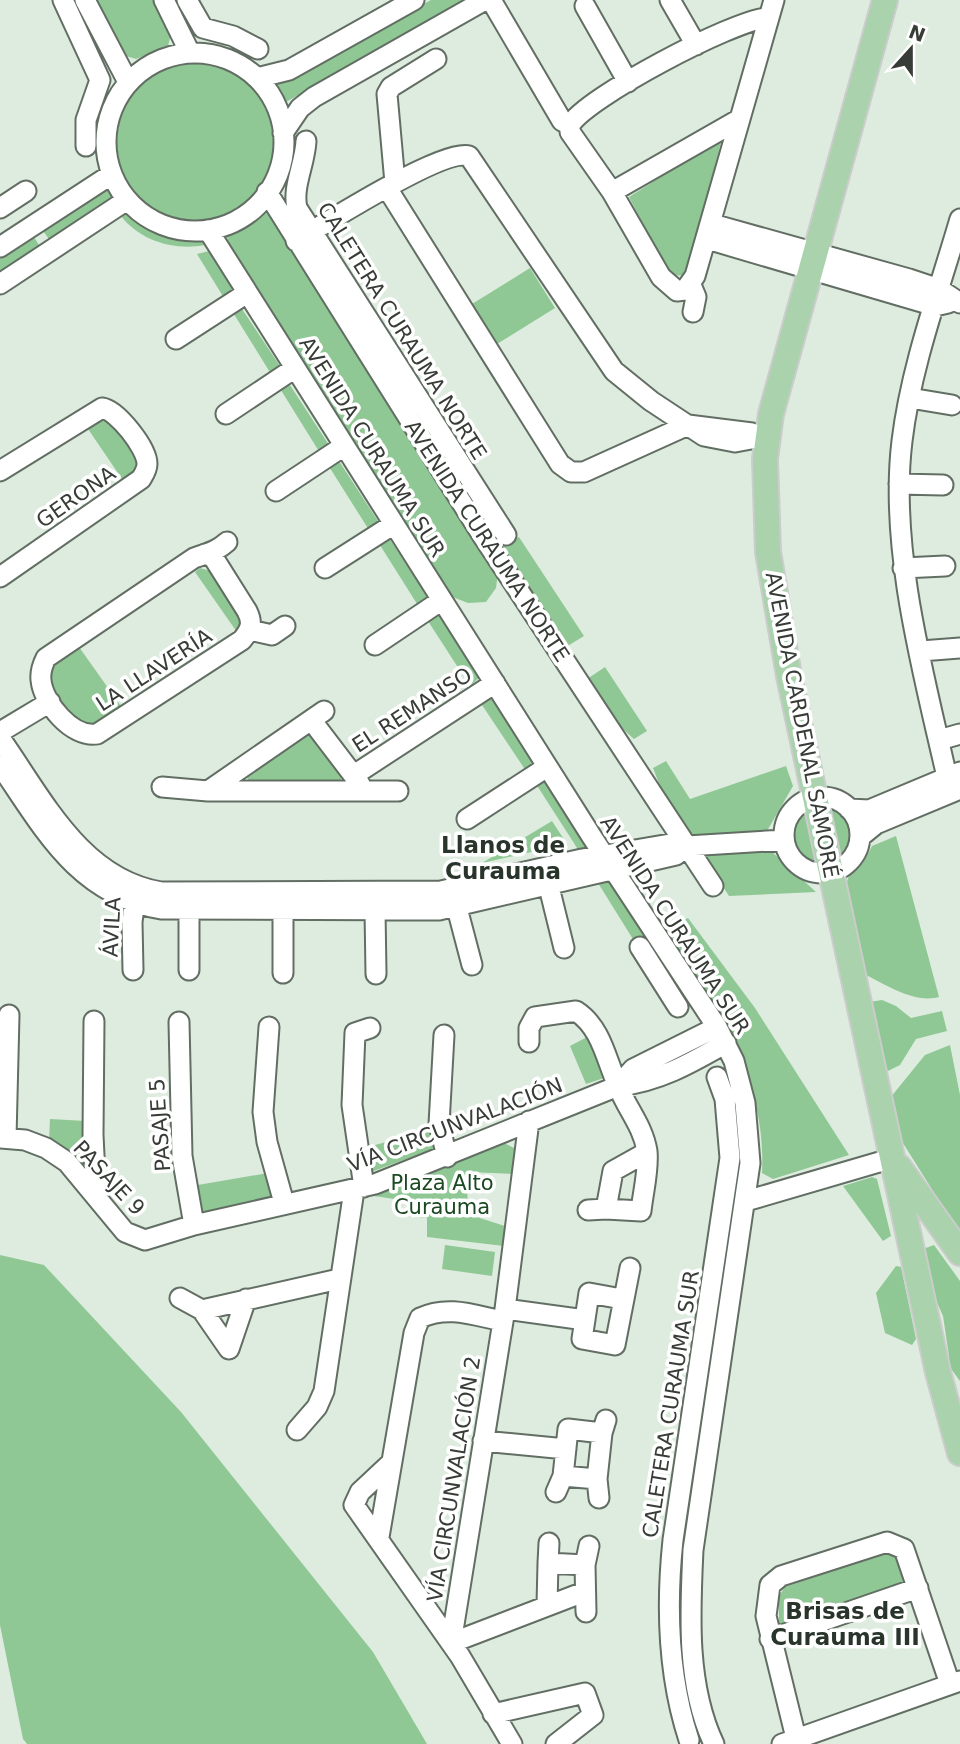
<svg xmlns="http://www.w3.org/2000/svg" width="960" height="1744" font-family="'DejaVu Sans',sans-serif">
  <style>
    .green { fill: #8fc894 }
    .lines { fill: none; stroke-linecap: round; stroke-linejoin: round }
    .minor-casing { stroke: #626e63; stroke-width: 23 }
    .major-casing { stroke: #cbcccb; stroke-width: 28 }
    .minor { stroke: #fff; stroke-width: 19 }
    .major { stroke: #a9d2ad; stroke-width: 24 }
    .labels { text-anchor: middle; dominant-baseline: central; stroke-width: 7; stroke-linejoin: round; paint-order: stroke }
    .street-label { font-size: 21px; fill: #373c37; stroke: #fff }
    .park-label { font-size: 21px; fill: #1a4922; stroke: #fff }
    .neighbourhood-label { font-size: 23px; font-weight: bold; fill: #29342a; stroke: #fff }
  </style>
  <rect width="100%" height="100%" fill="#deecdf"/>
  <!-- green -->
  <path class="green" d="M97,0h57l17,34 -3,12 -32,13 -10,-3z
    M431,0h37l-182,102 -10,-18z
    M117 142a78 78 0 1 1 156 0a78 78 0 1 1-156 0Z
    M722,138l-35,137 -17,1 -41,-79z
    M107,185l10,14 -66,43 -10,-14z
    M128,213l45,19 23,3 9,10c-30,6 -65,-4 -84,-29z
    M266,213l8,4 224,355 -2,16 -10,14 -18,1 -18,-7 -221,-348 -2,-12z
    M32,234l9,14 -41,27v-20z
    M209,251l24,38 -9,9 -27,-44z
    M530,268l25,40 -58,36 -25,-40z
    M240,306l40,60 -9,8 -39,-63z
    M288,382l41,63 -9,8 -41,-66z
    M112,415l30,53 -18,14 -40,-59z
    M339,461l39,60 -9,9 -41,-65z
    M490,517l17,25 12,-5 65,99 -18,11 -76,-114z
    M389,538l39,60 -9,9 -41,-65z
    M200,568l10,3 31,47 3,4 -5,13 -44,-63z
    M438,613l42,64 -10,9 -44,-68z
    M79,647l44,62 -32,19c-20,-10 -39,-36 -42,-58z
    M605,667l42,64 -13,8 -18,-16 -29,-44z
    M491,699l5,2 39,60 -1,6 -8,4 -44,-66z
    M310,734l31,41v6l-21,4 -71,-4 -3,-5z
    M666,761l24,38 96,-33 7,20 -26,45 -75,6 -29,-43 -10,-26z
    M543,780l4,1 40,63 -2,5 -6,2 -43,-67z
    M824,805l17,3c16,17 18,37 -2,53z
    M807,810l12,60c-23,-6 -33,-26 -26,-47z
    M552,821l15,23 -85,19z
    M896,836l43,161c-25,7 -54,-13 -75,-23l-19,-87 5,-14 13,-10 9,-17z
    M770,850l46,42 -87,4 -28,-43z
    M611,881l45,67 -4,2 -16,-6 -38,-61z
    M688,918l67,90 94,147 -76,24 -11,-6c5,-95 -47,-169 -96,-245z
    M882,1000l14,6 15,12 31,-7 5,20 -31,8 -16,26 -16,8 -15,-71z
    M589,1036l18,41 -21,7 -16,-38z
    M950,1045l10,50v139l-64,-102 -6,-34 35,-43z
    M50,1119l36,2 4,58 -41,-38z
    M434,1129v20l-66,24 -4,-25z
    M502,1142l12,6 1,26 -47,-2 -1,42 38,12 -1,20 -77,-9v-19l-17,-1 -2,-16 -41,-6 86,-31z
    M268,1173l5,24 -73,18 -8,-29z
    M872,1177l5,2 14,57 -8,5 -40,-55z
    M445,1245l50,7 -3,24 -50,-7z
    M934,1245l26,36v100l-14,-19 3,-6 -6,-40 -12,-27 -8,-40z
    M0,1255l44,10 137,147 192,240 54,92h-400l-4,-5 -23,-114z
    M896,1266l5,1 15,72 -4,6 -27,-12 -9,-40z
    M890,1551l7,4 10,30 -128,43v-32l6,-9z"/>
  <g class="lines">
    <defs>
      <path id="minor" d="M63,0l37,80 -14,40v26
        M85,0l43,82
        M164,0l26,53
        M187,0l16,28 30,8 25,13
        M491,0l71,121 8,4v7l42,60 49,85 16,14 8,-1 10,-14 79,-276
        M670,0l26,45
        M585,6l43,76
        M106 142a89 89 0 1 1 178 0a89 89 0 1 1-178 0Z
        M257,78l32,-8 125,-70
        M570,125c17,-28 162,-104 196,-107
        M283,133l17,-25 14,-11 171,-97
        M306,141c-1,23 -14,46 -9,67l209,327
        M395,183l-8,-89 4,-7 45,-28
        M387,188l173,276 11,8h13l104,-47 64,8
        M267,192l215,343 231,351
        M612,192l126,-72
        M0,208l26,-17
        M712,224l197,55 30,10 21,14
        M208,230l384,607 125,190 17,34 11,42 5,60 -57,387c-3,63 -7,135 21,194
        M707,239l228,67 13,-3
        M296,241c28,-17 148,-93 173,-85l145,215 37,30 53,35 31,6 32,-6
        M0,247l112,-73
        M0,284l127,-84
        M691,285l5,12 -3,15
        M176,339l71,-46
        M910,398l42,7
        M226,414l69,-46
        M0,471l102,-63c15,2 45,40 45,56 0,6 -3,10 -6,15l-141,98
        M899,484l44,1
        M276,491l68,-45
        M205,554l8,3 34,54c6,12 4,18 -5,29l-145,94c-25,4 -54,-31 -56,-54 -1,-8 2,-16 5,-22l148,-100c13,-5 22,-6 33,-16
        M325,568l69,-44
        M903,568l42,-2
        M250,630l22,5 13,-9
        M375,645l67,-45
        M921,651l39,-3
        M312,721l48,63
        M0,732l50,-30
        M0,738c43,61 81,141 161,154l280,-1 141,-32 88,-15 17,2 97,-6
        M939,740l21,-6
        M0,765c44,64 77,129 161,144l278,1 237,-55 11,-9
        M354,775l141,-92
        M947,777c-24,-105 -58,-229 -45,-336 9,-75 37,-150 58,-222
        M162,787l46,4h190
        M208,791l116,-80
        M784 835a38 38 0 1 1 76 0a38 38 0 1 1-76 0Z
        M849,809l20,1 91,-38
        M467,819l80,-52
        M860,837l16,-13 84,-35
        M549,887l15,61
        M457,908l15,57
        M375,910l1,64
        M640,947l38,60
        M133,970l-1,-48 4,-31
        M189,970v-60
        M283,973v-63
        M94,1021l-1,114 3,61
        M179,1022l3,134 12,69
        M269,1027l-6,85 4,30 17,61
        M444,1035l-5,89 8,33
        M529,1042v-14l6,-11 41,-6c26,17 30,49 42,75 9,23 25,40 29,65 2,19 -4,41 -6,60l-35,-2 7,-38 34,-19
        M618,1086l15,-17 84,-42
        M0,1138l25,2 21,8 21,14 58,70 20,8 49,-15 181,-41 243,-98c40,-4 73,-23 108,-43
        M6,1138l3,-123
        M364,1187l-12,-82 3,-72 15,-5
        M746,1201l147,-43
        M588,1210l18,-1
        M180,1298l22,12 27,39 17,-50
        M622,1299l-33,-6 -7,46 33,6 15,-77
        M505,1309l80,11
        M202,1310l137,-31
        M297,1430l20,-23 7,-16 30,-201
        M602,1433l-34,-4 -5,47 34,3 5,-46 4,-13
        M483,1441l83,8
        M391,1463l-31,29 -6,13 106,151 52,88
        M597,1479l2,19
        M556,1492l7,-16
        M379,1537l35,-204 6,-15c28,-13 53,-3 82,3
        M548,1563l1,-20
        M585,1565l4,-19
        M547,1605l1,-42 37,2 1,47
        M770,1639l148,-51
        M451,1643l54,-334 24,-188
        M451,1643l133,-51
        M493,1714l92,-21 8,22 -37,29
        M796,1738l-30,-122 4,-31 11,-9 106,-34 17,7 46,135
        M689,1740c-21,-64 -23,-134 -16,-200l57,-382 -5,-59 -8,-22
        M782,1744l178,-63"/>
      <path id="major" d="M885,0l-114,414 -6,45 3,93 21,124 149,696 22,81
        M899,1167l61,86"/>
    </defs>
    <!-- minor casing -->
    <use href="#minor" class="minor-casing"/>
    <!-- major casing -->
    <use href="#major" class="major-casing"/>
    <!-- minor -->
    <use href="#minor" class="minor"/>
    <!-- major -->
    <use href="#major" class="major"/>
  </g>
  <g class="labels">
    <!-- street labels -->
    <g class="street-label">
      <text transform="translate(402 331) rotate(58)">CALETERA CURAUMA NORTE</text>
      <text transform="translate(372 447) rotate(58)">AVENIDA CURAUMA SUR</text>
      <text transform="translate(76 497) rotate(-35)">GERONA</text>
      <text transform="translate(487 541) rotate(57)">AVENIDA CURAUMA NORTE</text>
      <text transform="translate(154 670) rotate(-33)">LA LLAVERÍA</text>
      <text transform="translate(412 710) rotate(-33)">EL REMANSO</text>
      <text transform="translate(802 725) rotate(79)">AVENIDA CARDENAL SAMORÉ</text>
      <text transform="translate(675 925) rotate(57)">AVENIDA CURAUMA SUR</text>
      <text transform="translate(112 927) rotate(-87)">ÁVILA</text>
      <text transform="translate(160 1125) rotate(-94)">PASAJE 5</text>
      <text transform="translate(455 1125) rotate(-21)">VÍA CIRCUNVALACIÓN</text>
      <text transform="translate(109 1178) rotate(47)">PASAJE 9</text>
      <text transform="translate(671 1404) rotate(-81)">CALETERA CURAUMA SUR</text>
      <text transform="translate(454 1479) rotate(-81)">VÍA CIRCUNVALACIÓN 2</text>
    </g>
    <!-- park labels -->
    <g class="park-label">
      <text x="442" y="1183">Plaza Alto<tspan x="442" dy="24">Curauma</tspan></text>
    </g>
    <!-- neighbourhood labels -->
    <g class="neighbourhood-label">
      <text x="503" y="845">Llanos de<tspan x="503" dy="26">Curauma</tspan></text>
      <text x="845" y="1611">Brisas de<tspan x="845" dy="26">Curauma III</tspan></text>
    </g>
  </g>
  <!-- north arrow -->
  <g transform="translate(911 49) rotate(21)" stroke="#ffffff" stroke-width="5" paint-order="stroke">
  <path d="M0-5L12 26L0 18L-12 26Z" fill="#373c37"/>
  <text y="-10" font-size="19" font-weight="bold" text-anchor="middle" fill="#373c37">N</text>
  </g>
</svg>
